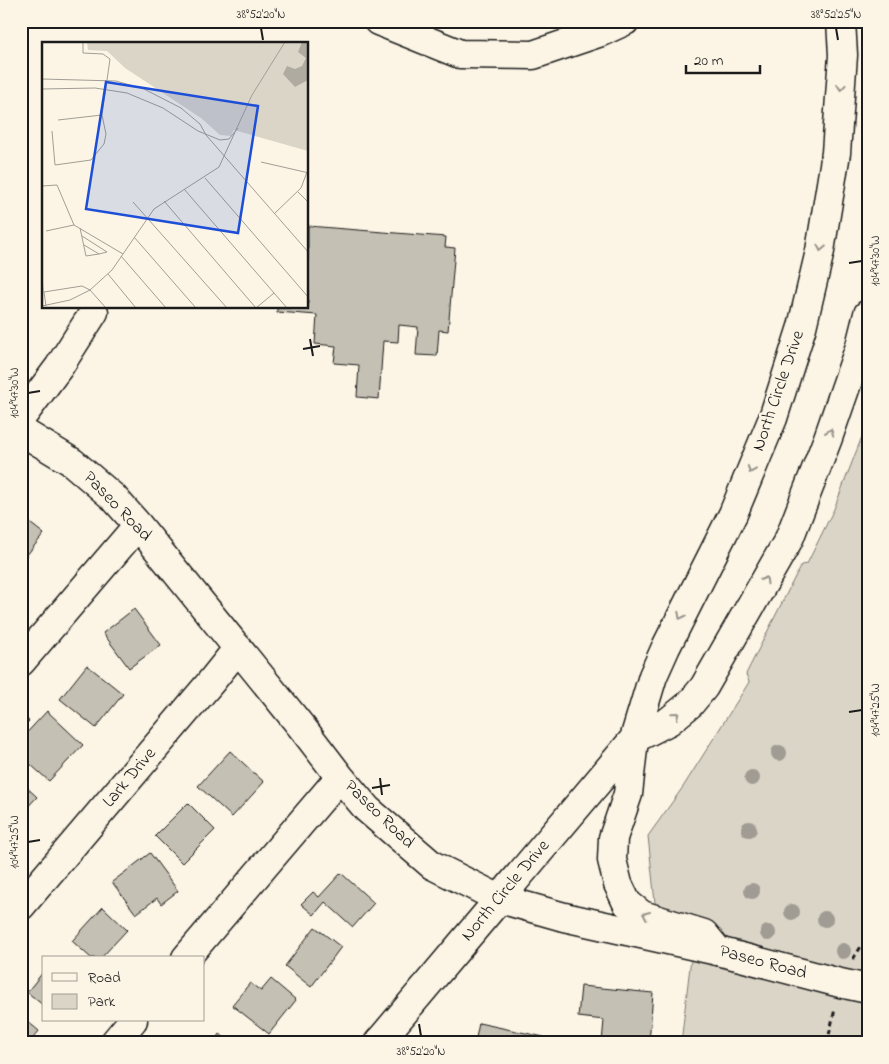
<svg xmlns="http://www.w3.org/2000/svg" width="889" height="1064" font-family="'Indie Flower',sans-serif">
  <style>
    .green { fill: #dbd5c8; stroke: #7c7872 }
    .building { fill: #c4c0b3; stroke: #1c1c1c }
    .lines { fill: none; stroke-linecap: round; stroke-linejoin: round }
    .minor-casing { stroke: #1c1c1c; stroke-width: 31 }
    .major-casing { stroke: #1c1c1c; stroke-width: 31 }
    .path { stroke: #1c1c1c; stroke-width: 3; stroke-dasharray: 5 4; stroke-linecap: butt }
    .minor { stroke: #fcf5e5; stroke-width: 28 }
    .major { stroke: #fcf5e5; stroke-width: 28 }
    .tree { fill: #a09c93 }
    .oneway { stroke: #97938b }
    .ticks { fill: none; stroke: #1c1c1c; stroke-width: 2 }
    .labels { text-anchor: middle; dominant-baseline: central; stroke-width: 5; stroke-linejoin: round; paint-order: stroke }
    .street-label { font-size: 18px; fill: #1c1c1c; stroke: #fcf5e5 }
    .inset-road { fill: none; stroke: #a29e95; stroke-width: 1 }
    .view { fill: #1d4ed8; fill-opacity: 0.15; stroke: #1d4ed8; stroke-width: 2.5 }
    .inset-edge { fill: none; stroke: #1c1c1c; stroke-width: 2.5 }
    .neatline { fill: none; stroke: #1c1c1c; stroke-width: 2 }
    .ticks-label { font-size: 12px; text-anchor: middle; fill: #1c1c1c }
  </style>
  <rect width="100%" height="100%" fill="#fcf5e5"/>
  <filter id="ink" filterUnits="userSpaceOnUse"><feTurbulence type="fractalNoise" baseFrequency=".02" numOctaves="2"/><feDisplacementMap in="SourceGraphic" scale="10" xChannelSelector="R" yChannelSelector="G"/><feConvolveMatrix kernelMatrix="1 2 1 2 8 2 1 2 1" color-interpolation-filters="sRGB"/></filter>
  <g filter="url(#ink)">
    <!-- green -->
    <path class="green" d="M868,421v622h-187l9,-77 7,-41 -41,-13 -8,-76 35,-49 63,-100 3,-5 -3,-8 55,-109 6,-1 27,-55z"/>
    <!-- building -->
    <path class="building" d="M308,226l138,11 -1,10 10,1 -7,83 -9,-1 -2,26 -21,-1 2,-28 -19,-2 -1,17 -15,-1 -4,58 -22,-2 2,-32 -25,-2 2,-17 -21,-2 2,-29 -40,-3v-4h31z
      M21,516l23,18 -23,28z
      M134,609l27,36 -32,23 -26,-35z
      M87,665l36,29 -27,34 -36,-29z
      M47,711l36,34 -34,36 -28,-25v-17z
      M21,714l8,7 -8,8z
      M230,751l34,31 -32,35 -34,-31z
      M21,782l16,15 -16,17z
      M188,803l27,27 -33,33 -27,-27z
      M150,853l28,38 -17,13 -4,-6 -21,16 -24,-32z
      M341,873l33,30 -21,24 -28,-25 -11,13 -13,-11 12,-12 6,5z
      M103,907l24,23 -26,28h-10l-19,-17z
      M315,927l26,20 -30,40 -26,-21z
      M44,971v35l-17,-14z
      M271,979l25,21 -27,34 -37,-29 18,-22 11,8z
      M581,986l72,7 -4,50h-47l2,-23 -26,-3z
      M21,1016l18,15 -10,12h-8z
      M479,1023l65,14 -1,6h-68z
      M220,1034l11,9h-17z"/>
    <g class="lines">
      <defs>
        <path id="minor" d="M378,21l82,33 73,1 68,-23 24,-11
          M21,418l38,-51 35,-55
          M21,431l51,31 42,36 24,27 166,205 36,47 27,32 65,56 68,34 64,18 154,34 122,32 28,6
          M21,662l117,-137
          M21,906l189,-223 28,-35
          M186,958l154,-181
          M114,1043l19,-23"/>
        <path id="major" d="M718,951l-14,-17 -62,-19 -15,-12 -9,-19 -6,-24 1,-22 15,-44 6,-55 19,-63 13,-29 67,-133 40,-96 29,-91 18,-76 16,-98 7,-98 -2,-34
          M378,1043l256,-304 35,-18 21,-17 14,-17 85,-148 39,-101 32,-92 8,-32"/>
      </defs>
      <!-- minor casing -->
      <use href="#minor" class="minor-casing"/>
      <!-- major casing -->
      <use href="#major" class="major-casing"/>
      <!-- path -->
      <path class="path" d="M853,959l15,-23
        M830,1043l-1,-8 6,-26"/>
      <!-- minor -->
      <use href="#minor" class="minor"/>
      <!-- major -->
      <use href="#major" class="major"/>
    </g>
    <!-- trees -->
    <g class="tree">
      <circle cx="779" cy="753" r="8"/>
      <circle cx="752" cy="778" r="8"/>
      <circle cx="749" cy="829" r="8"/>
      <circle cx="752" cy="891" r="8"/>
      <circle cx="792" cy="912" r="8"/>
      <circle cx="825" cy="919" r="8"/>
      <circle cx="768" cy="933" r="8"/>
      <circle cx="843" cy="951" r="8"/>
    </g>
    <!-- one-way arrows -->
    <defs><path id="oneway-chevron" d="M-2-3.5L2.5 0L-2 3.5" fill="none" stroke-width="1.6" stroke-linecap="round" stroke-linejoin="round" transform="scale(1.25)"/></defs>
    <g class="oneway">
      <use href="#oneway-chevron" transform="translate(841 87) rotate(95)"/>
      <use href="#oneway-chevron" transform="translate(821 248) rotate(101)"/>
      <use href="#oneway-chevron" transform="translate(830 432) rotate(-71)"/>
      <use href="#oneway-chevron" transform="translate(751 470) rotate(112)"/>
      <use href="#oneway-chevron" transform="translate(765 580) rotate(-60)"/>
      <use href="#oneway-chevron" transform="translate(681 616) rotate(117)"/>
      <use href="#oneway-chevron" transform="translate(676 715) rotate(-40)"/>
      <use href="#oneway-chevron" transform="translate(646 915) rotate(-156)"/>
    </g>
  </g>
  <!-- ticks -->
  <path class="ticks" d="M261,28l2,12M836,28l2,12M849,263l13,-2M310,339l3,17M303,349l17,-3M28,393l12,-2M849,712l13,-2M380,778l2,17M372,788l18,-3M28,842l12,-2M419,1024l2,12"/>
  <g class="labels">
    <!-- street labels -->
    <g class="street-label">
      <text transform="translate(779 391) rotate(-71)">North Circle Drive</text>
      <text transform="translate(117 507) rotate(46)">Paseo Road</text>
      <text transform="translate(130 778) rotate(-50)">Lark Drive</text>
      <text transform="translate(379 815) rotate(44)">Paseo Road</text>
      <text transform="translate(506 891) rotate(-50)">North Circle Drive</text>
      <text transform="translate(763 963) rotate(15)">Paseo Road</text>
    </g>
  </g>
  <!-- overview -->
  <g transform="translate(42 42)">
    <rect width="266" height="266" fill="#fcf5e5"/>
    <path d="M45,0h221v109l-74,-21 -3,6 -11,-1 -19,-17 -76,-50 -18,-17 -19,-1z" fill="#dbd5c8"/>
    <path d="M260,0h6v38l-13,7 -12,-13 4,-8 8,3 7,-3 4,-8 -8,-6z" fill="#b0aba1"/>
    <path class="inset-road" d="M0,37l74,2 28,8 37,19 19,16 6,11 103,118M0,47l53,-1 32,5 36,15 35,23 22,9 9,-1 9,-11M16,78l44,-5M10,89l3,34 36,-5 13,-16 2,-10 -4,-19 8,-56 -7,-5 -20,-1v-11M219,120l48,11M163,136l104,120M0,144l15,-1 17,40 49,29M142,147l103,119M256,150l11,11M122,159l92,107M91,160l94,106M232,172l27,-26 6,-16M38,186l6,28 13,-2M4,189l28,-6M40,194l25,16 -8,2 -15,-9M92,195l62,71M79,214l45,52M0,232l1,18M66,232l28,34M0,264l28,-6 20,-10 22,-20 42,-61 65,-42 33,-72 33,-53M4,264l-2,-14 38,-6 8,4 16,18M214,266l18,-15"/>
    <path class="view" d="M64,40l152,24 -20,127 -152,-24z"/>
    <rect width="266" height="266" class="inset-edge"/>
  </g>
  <!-- margin -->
  <rect width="889" height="1064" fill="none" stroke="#fcf5e5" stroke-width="55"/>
  <!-- legend -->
  <rect x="42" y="956" width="162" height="65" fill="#fcf5e5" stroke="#a29e95"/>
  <rect x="52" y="973" width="25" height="8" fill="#fcf5e5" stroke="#a29e95"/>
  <text x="88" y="982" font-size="15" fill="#1c1c1c">Road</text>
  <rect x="52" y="994" width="25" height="15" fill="#dbd5c8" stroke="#a29e95"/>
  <text x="88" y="1006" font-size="15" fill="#1c1c1c">Park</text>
  <!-- scale -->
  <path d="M686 65v8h74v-8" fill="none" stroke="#1c1c1c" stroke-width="2.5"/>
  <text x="694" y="65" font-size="15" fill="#1c1c1c" stroke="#fcf5e5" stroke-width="4" paint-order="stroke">20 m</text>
  <rect x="28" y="28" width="834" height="1008" class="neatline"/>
  <g class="ticks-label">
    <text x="261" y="18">38°52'20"N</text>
    <text x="836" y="18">38°52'25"N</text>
    <text transform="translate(875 261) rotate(-90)" y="4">104°47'30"W</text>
    <text transform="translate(14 393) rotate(-90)" y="4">104°47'30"W</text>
    <text transform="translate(875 710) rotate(-90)" y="4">104°47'25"W</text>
    <text transform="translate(14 842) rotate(-90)" y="4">104°47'25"W</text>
    <text x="421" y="1055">38°52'20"N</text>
  </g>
</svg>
